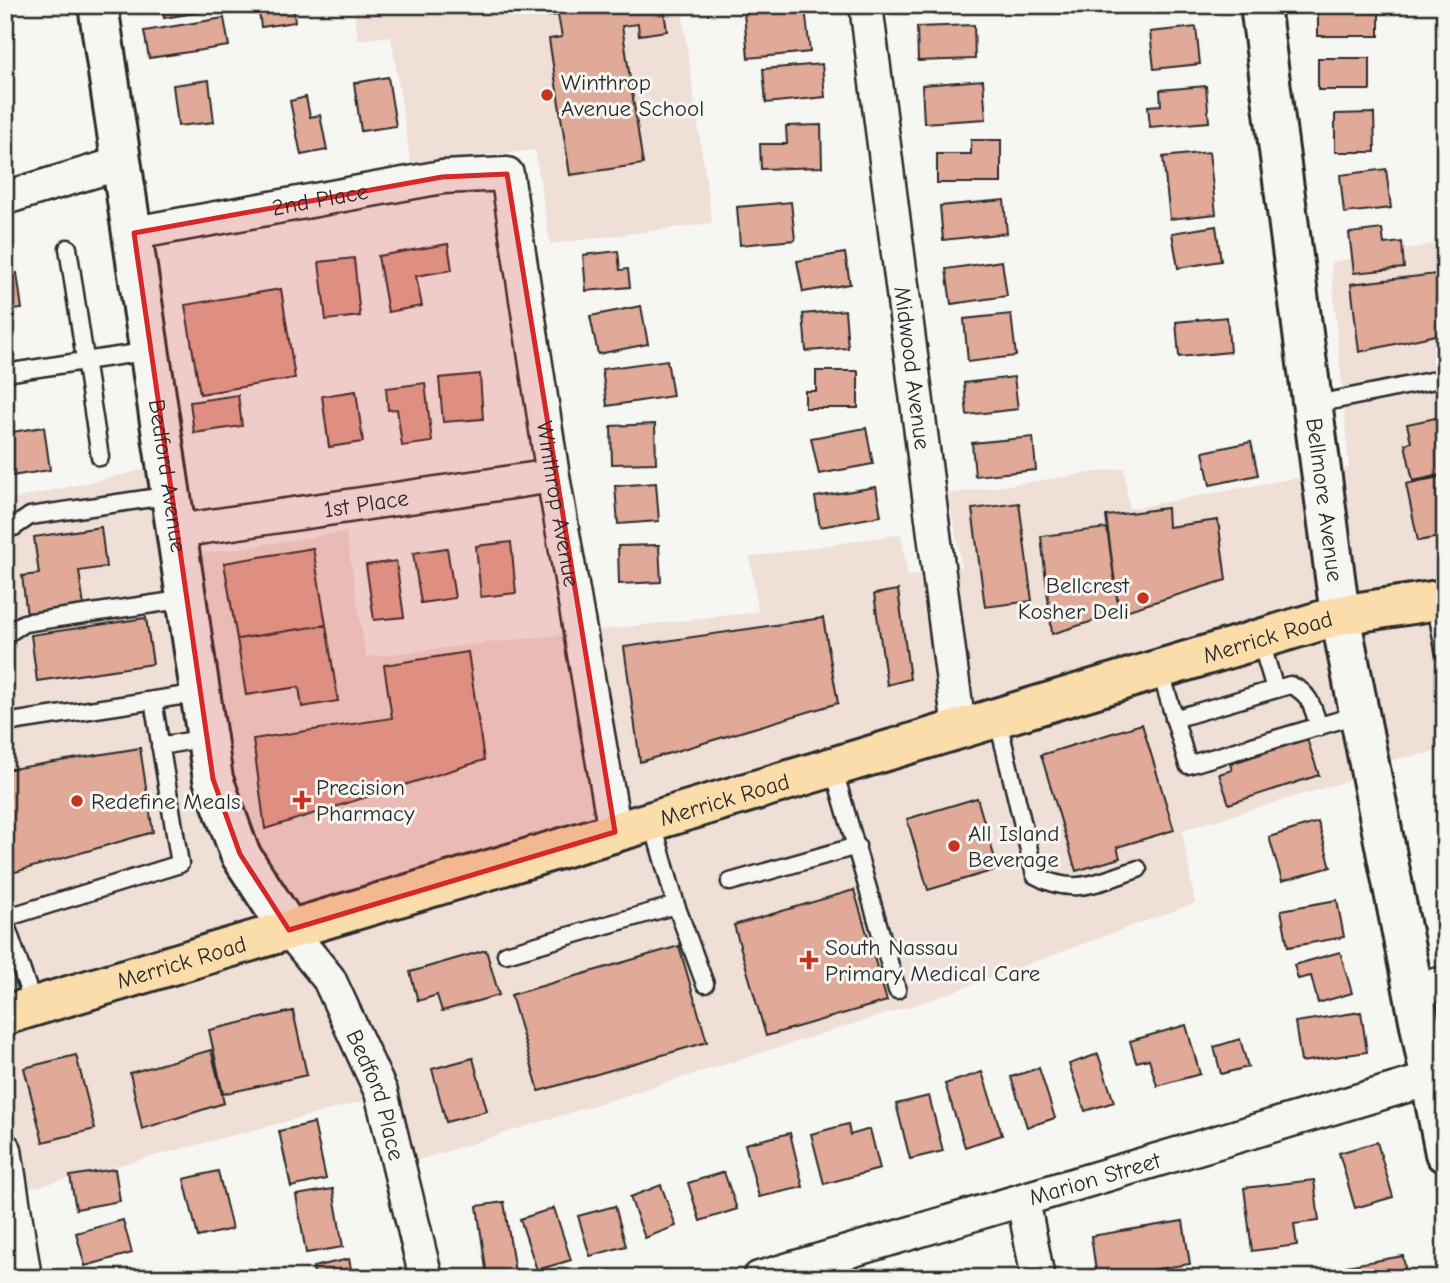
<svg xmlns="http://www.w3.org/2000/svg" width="1450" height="1283" font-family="'Comic Neue',sans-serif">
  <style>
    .built { fill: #efdfd7 }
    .building { fill: #e0a998; stroke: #2b2b2b; stroke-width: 2 }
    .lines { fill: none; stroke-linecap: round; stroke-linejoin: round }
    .service-casing { stroke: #2b2b2b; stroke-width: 21 }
    .minor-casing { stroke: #2b2b2b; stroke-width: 37 }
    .tertiary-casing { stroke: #2b2b2b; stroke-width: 44 }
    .secondary-casing { stroke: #2b2b2b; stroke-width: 44 }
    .primary-casing { stroke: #2b2b2b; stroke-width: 44 }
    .service { stroke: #f6f6f2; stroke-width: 16 }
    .minor { stroke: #f6f6f2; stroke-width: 32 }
    .tertiary { stroke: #f6f6f2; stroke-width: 38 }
    .secondary { stroke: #f6f6f2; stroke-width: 38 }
    .primary { stroke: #faddab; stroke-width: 38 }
    .marked { fill: #d62828; fill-opacity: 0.2; stroke: #d62828; stroke-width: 5; stroke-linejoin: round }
    .poi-dot { fill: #c8321e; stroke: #f6f6f2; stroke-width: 2.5 }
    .labels { text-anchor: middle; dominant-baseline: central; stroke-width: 6; stroke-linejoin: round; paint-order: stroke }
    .poi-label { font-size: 23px; fill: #2b2b2b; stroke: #f6f6f2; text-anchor: start }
    .street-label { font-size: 23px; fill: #2b2b2b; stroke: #f6f6f2 }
  </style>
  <rect width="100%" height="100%" fill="#f6f6f2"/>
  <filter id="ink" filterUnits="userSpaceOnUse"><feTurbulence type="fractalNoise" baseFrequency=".0143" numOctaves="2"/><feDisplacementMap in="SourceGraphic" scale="14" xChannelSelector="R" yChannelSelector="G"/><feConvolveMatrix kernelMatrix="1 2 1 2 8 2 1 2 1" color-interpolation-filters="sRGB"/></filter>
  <g filter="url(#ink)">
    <!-- built -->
    <path class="built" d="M353,5h328l31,218 -162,21 -15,-94 -124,14 -20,-128 -33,4z
      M1445,242v508l-80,15 3,10 -186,55 13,73 -265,97 -524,164 -19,-69 -382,100v-694l143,-32 39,87 159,-24 20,125 392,-45 -8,-55 151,-23 7,42 54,-9 -14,-73 176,-26 5,41 220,-41 -18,-206z"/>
    <!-- building -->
    <path class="building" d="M162,5h49l1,5 -48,8z
      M258,5h35l2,17 -34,5z
      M547,5h116l4,26 -28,4 -1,-11 -16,2 21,138 -73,11 -21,-136 13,-2 -4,-22 -9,1z
      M1318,5h61v31h-61z
      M805,7l5,45 -62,6 -4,-45z
      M224,18l5,28 -80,12 -5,-27z
      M974,25l1,34 -57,2 -1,-34z
      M1196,27l4,37 -46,5 -4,-37z
      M1318,58h52v32h-52z
      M822,64l3,33 -59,6 -3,-34z
      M388,77l8,49 -35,5 -7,-48z
      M209,80l5,42 -36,4 -5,-41z
      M983,80l3,39 -62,4 -2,-38z
      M1206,86l3,36 -59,5 -2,-21 13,-1 -1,-15z
      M306,97l4,20 10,-2 7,35 -26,5 -11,-54z
      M1374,113l1,39h-40v-38z
      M821,125l1,42 -61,2 -1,-25h27l-1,-18z
      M971,140h30v43h-64v-29h34z
      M1209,152l7,62 -46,5 -7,-62z
      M1386,169l5,39 -47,5 -4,-38z
      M1004,200l3,33 -64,7 -3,-34z
      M791,202l4,38 -55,5 -3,-38z
      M1216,226l5,35 -43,7 -6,-35z
      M1382,229l2,15 18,-2 2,26 -50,5 -5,-40z
      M448,244l4,26 -36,6 6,30 -34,6 -10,-56z
      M618,251l2,19 8,-1 2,18 -44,4 -3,-36z
      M845,253l5,31 -47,8 -6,-31z
      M354,258l6,58 -34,4 -7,-58z
      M1002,261l5,35 -56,8 -5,-35z
      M17,273l5,36 -17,2v-36z
      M1445,273v60l-86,19 -8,-68z
      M281,289l14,89 -95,16 -15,-89z
      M641,306l7,38 -50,10 -8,-38z
      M845,310l3,38 -42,3 -3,-37z
      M1011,314l5,42 -48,6 -4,-43z
      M1227,317l3,35 -51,5 -3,-35z
      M667,360l6,36 -66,10 -5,-37z
      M816,371h42v37h-53v-17h11z
      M480,374l3,45 -40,3 -4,-44z
      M1014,377l4,32 -51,6 -3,-32z
      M425,383l7,59 -30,4 -5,-37 -9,1 -2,-22z
      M356,391l7,51 -34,5 -7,-51z
      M238,395l4,31 -48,7 -4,-31z
      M1445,416v58l-32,7 -8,-37 6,-2 -4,-18z
      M655,424l1,39 -44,1 -1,-38z
      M44,427l6,43 -45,7v-44z
      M866,428l7,36 -54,10 -8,-36z
      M1033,437l3,33 -61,6 -3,-33z
      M1251,442l7,33 -48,10 -7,-33z
      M1444,476l1,60 -27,5 -12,-57z
      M656,483l3,38 -41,3 -3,-38z
      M876,487l5,29 -61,11 -5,-30z
      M1019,503l13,98 -47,6 -13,-98z
      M1167,508l1,19 50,-7 8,60 -107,33 -13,-97z
      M101,527l5,40 -27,4 5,36 -57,8 -5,-39 17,-2 -5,-37z
      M1107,528l12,85 -67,21 -11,-98z
      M511,542l5,51 -35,4 -5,-51z
      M659,545l2,37 -42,2 -1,-38z
      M313,548l13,77 -89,14 -13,-76z
      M447,548l8,50 -34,5 -8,-50z
      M396,561l8,56 -30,3 -8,-55z
      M898,590l12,89 -23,6 -13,-91z
      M146,618l7,46 -116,17 -6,-46z
      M823,618l15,85 -198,59 -16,-115z
      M326,625l12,76 -36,6 -3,-20 -53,8 -9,-56z
      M468,652l16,108 -219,69 -12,-90 139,-21 -8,-53z
      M1142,724l32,106 -57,17 3,11 -44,13 -35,-116z
      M1307,739l12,36 -90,29 -10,-30 13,-4 -2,-6z
      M140,748l13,84 -148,43v-105z
      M977,798l21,71 -70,21 -21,-71z
      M1318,822l13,45 -49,14 -13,-44z
      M854,890l33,111 -121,35 -32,-111z
      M1337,900l7,37 -56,10 -7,-37z
      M679,946l28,96 -168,49 -28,-96z
      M486,950l13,45 -57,16 -5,-16 -19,6 -8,-29z
      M1340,952l12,41 -34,10 -7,-27 -13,3 -4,-14z
      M293,1011l14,64 -84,19 -14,-64z
      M1361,1012l6,40 -66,10 -6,-40z
      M1186,1025l14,49 -43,12 -8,-27 -13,3 -6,-21z
      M1240,1039l8,28 -27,7 -7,-27z
      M211,1050l13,53 -82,26 -12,-56z
      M1098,1054l16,48 -29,9 -16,-47z
      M76,1055l19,74 -52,13 -19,-74z
      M473,1058l14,53 -41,11 -14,-53z
      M1039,1068l16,50 -28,9 -16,-50z
      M982,1072l20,63 -37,12 -20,-63z
      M929,1096l14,55 -33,8 -14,-55z
      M314,1123l12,56 -35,8 -12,-56z
      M848,1124l2,11 20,-6 10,40 -56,15 -13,-50z
      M790,1133l13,54 -44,10 -14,-53z
      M1377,1142l16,55 -38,11 -16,-55z
      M115,1169l5,32 -44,8 -6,-33z
      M218,1171l14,58 -34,8 -14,-58z
      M724,1172l13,37 -37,12 -12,-38z
      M1314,1180l5,41 -25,3 3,21 -45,6 -8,-63z
      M661,1185l15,41 -31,12 -15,-41z
      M333,1189l10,58 -37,6 -10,-58z
      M504,1202l11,70 -28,4 -10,-70z
      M615,1206l11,40 -36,10 -12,-40z
      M554,1208l17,52 -34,10 -17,-51z
      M123,1220l9,33 -47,13 -9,-33z
      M1183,1221l7,43 -93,14 -6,-42z
      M1403,1256l4,22h-59l-2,-12z
      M349,1259l4,19h-38l-2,-11z"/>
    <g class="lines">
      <defs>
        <path id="service" d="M68,248l32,209
          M5,373l146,-22
          M1311,405l134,-27
          M5,529l9,-2 16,-11 142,-21
          M1435,601l10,53
          M5,635l19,-12 163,-24
          M1260,639l15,50
          M1160,669l28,96 172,-51
          M997,717l38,158c39,22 63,7 103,-6
          M1174,719l116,-34c20,7 23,23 29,42
          M5,723l195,-30
          M160,746l46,-8
          M833,767l64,223
          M652,821l24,84 29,79
          M730,882l127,-36
          M5,918l175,-54 -27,-164
          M5,922l29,84
          M506,954l170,-49"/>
        <g id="minor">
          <path id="s1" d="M866,5l93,724"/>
          <path d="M5,198l116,-35"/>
          <path id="s2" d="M134,233l308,-56 65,-3 46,302 62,356"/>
          <path id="s3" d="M177,531l376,-55"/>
          <path id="s4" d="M289,930l40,49 52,113 45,186"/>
          <path d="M1413,990l32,-7"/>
          <path d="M5,1150l20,128"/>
          <path d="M1023,1200l15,78"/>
          <path id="s5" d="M759,1278l671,-199"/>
        </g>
        <g id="tertiary">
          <path id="s6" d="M98,5l115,774 27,75 49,76"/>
          <path d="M1340,615l105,538"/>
        </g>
        <g id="secondary">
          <path id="s7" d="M1260,5l80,610"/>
        </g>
        <g id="primary">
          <path id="s8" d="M5,1015l1335,-400 105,-16"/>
        </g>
      </defs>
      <!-- service casing -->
      <use href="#service" class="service-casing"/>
      <!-- minor casing -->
      <use href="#minor" class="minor-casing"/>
      <!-- tertiary casing -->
      <use href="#tertiary" class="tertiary-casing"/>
      <!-- secondary casing -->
      <use href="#secondary" class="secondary-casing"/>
      <!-- primary casing -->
      <use href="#primary" class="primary-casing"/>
      <!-- service -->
      <use href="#service" class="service"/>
      <!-- minor -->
      <use href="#minor" class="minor"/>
      <!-- tertiary -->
      <use href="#tertiary" class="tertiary"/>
      <!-- secondary -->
      <use href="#secondary" class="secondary"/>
      <!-- primary -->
      <use href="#primary" class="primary"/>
    </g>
  </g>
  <!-- marked area -->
  <path class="marked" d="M507,174l108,658 -326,98 -49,-76 -27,-75 -79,-546 308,-56z"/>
  <!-- markers -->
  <g class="poi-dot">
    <circle cx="547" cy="95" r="7"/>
    <circle cx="1143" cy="598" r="7"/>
    <path d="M298.5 789.5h7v7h7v7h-7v7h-7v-7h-7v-7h7z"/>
    <circle cx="77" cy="801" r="7"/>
    <circle cx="954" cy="846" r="7"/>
    <path d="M805.5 949.5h7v7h7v7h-7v7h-7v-7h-7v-7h7z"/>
  </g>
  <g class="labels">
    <!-- poi labels -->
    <g class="poi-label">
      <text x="561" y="82">Winthrop<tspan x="561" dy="26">Avenue School</tspan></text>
      <text x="1129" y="585" text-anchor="end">Bellcrest<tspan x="1129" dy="26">Kosher Deli</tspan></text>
      <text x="316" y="787">Precision<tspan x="316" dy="26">Pharmacy</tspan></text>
      <text x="91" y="801">Redefine Meals</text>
      <text x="968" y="833">All Island<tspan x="968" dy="26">Beverage</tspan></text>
      <text x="825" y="947">South Nassau<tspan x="825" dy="26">Primary Medical Care</tspan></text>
    </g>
    <!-- street labels -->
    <g class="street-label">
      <text stroke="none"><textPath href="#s2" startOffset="189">2nd Place</textPath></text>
      <text stroke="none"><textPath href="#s1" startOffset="366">Midwood Avenue</textPath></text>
      <text stroke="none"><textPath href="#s6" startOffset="476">Bedford Avenue</textPath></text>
      <text stroke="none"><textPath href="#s7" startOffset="499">Bellmore Avenue</textPath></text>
      <text stroke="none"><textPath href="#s2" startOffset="712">Winthrop Avenue</textPath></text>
      <text stroke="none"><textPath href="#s3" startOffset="191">1st Place</textPath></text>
      <text stroke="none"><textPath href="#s8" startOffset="1318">Merrick Road</textPath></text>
      <text stroke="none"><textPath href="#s8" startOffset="751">Merrick Road</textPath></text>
      <text stroke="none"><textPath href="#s8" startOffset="184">Merrick Road</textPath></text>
      <text stroke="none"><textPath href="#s4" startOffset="189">Bedford Place</textPath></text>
      <text stroke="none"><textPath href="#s5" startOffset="350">Marion Street</textPath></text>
    </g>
  </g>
  <!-- margin -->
  <rect width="1450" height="1283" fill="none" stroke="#f6f6f2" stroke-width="28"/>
  <rect x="14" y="14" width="1422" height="1255" fill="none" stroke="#2b2b2b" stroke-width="2.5" filter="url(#ink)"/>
</svg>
